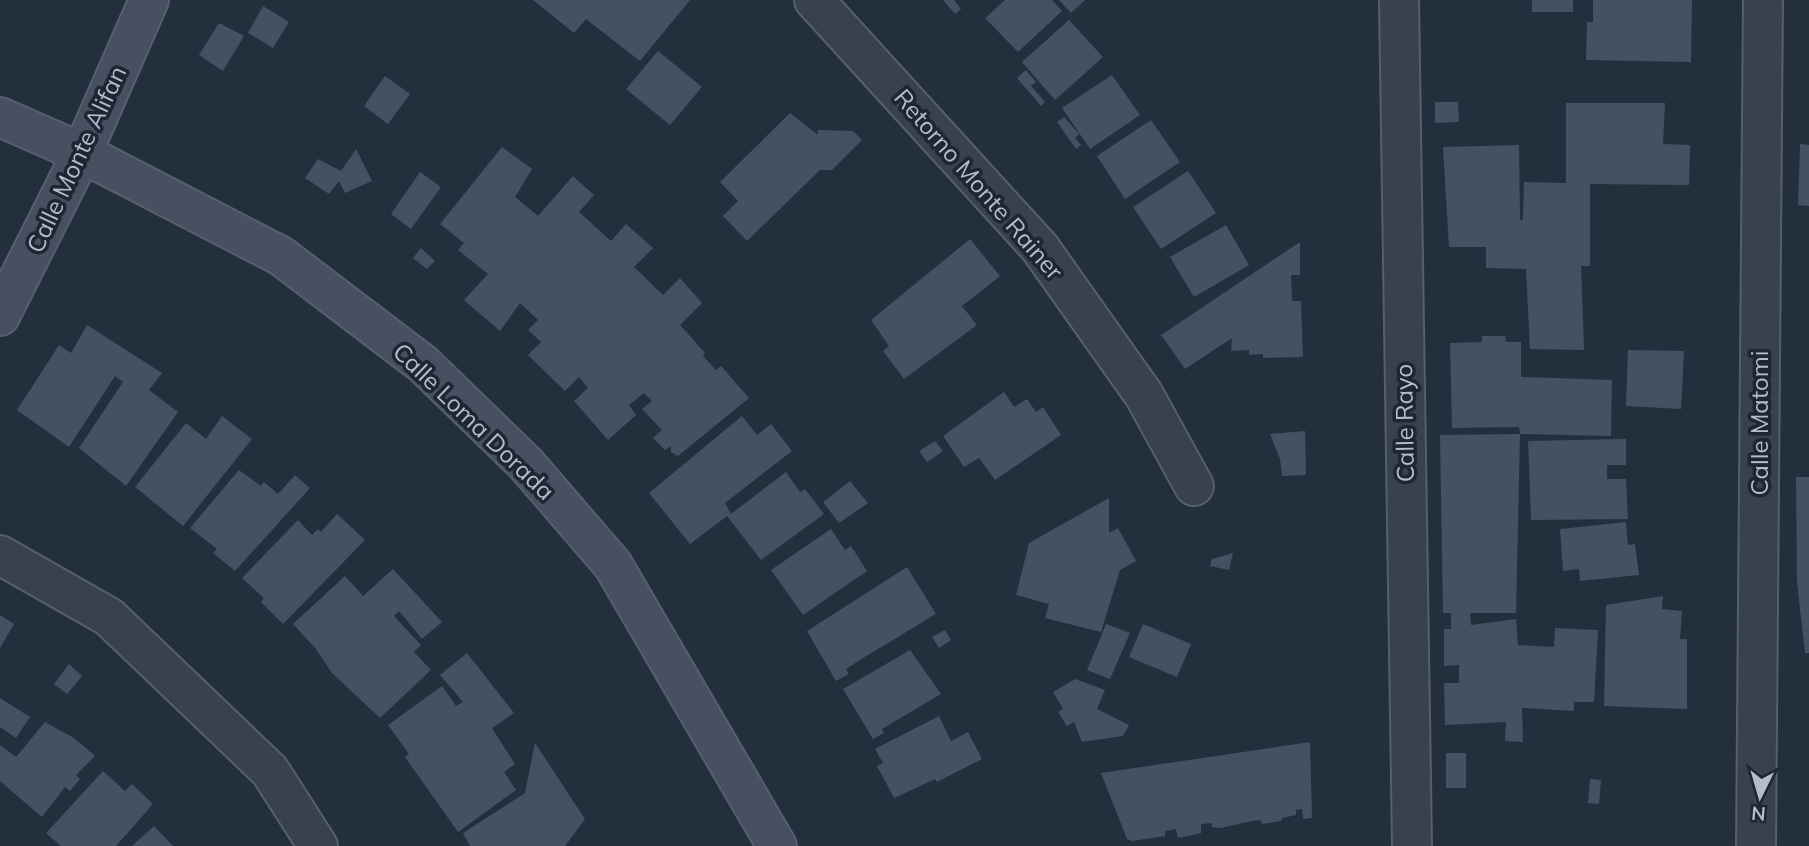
<svg xmlns="http://www.w3.org/2000/svg" width="1809" height="846" font-family="Mulish,sans-serif">
  <style>
    .building { fill: #455162 }
    .lines { fill: none; stroke-linecap: round; stroke-linejoin: round }
    .street-casing { stroke: #565f6c; stroke-width: 42 }
    .secondary-casing { stroke: #565f6c; stroke-width: 42 }
    .street { stroke: #38414e; stroke-width: 38 }
    .secondary { stroke: #465061; stroke-width: 38 }
    .labels { text-anchor: middle; dominant-baseline: central; stroke-width: 7; stroke-linejoin: round; paint-order: stroke }
    .street-label { font-size: 24px; fill: #b4bcc9; stroke: #1d2633 }
  </style>
  <rect width="100%" height="100%" fill="#242f3e"/>
  <!-- building -->
  <path class="building" d="M533,0h157l-50,61 -54,-42 -12,14z
    M943,0h11l7,9 -6,5z
    M1005,0h47l10,11 -44,41 -33,-34z
    M1059,0h26l-14,13z
    M1532,0h41v12h-41z
    M1593,0h99l-1,62 -105,-2 1,-38h6z
    M263,6l26,16 -16,26 -25,-15z
    M1069,20l34,37 -48,43 -33,-38z
    M219,23l25,13 -21,35 -24,-16z
    M658,51l44,36 -32,38 -44,-36z
    M1026,70l10,12 -5,4 14,16 -4,4 -24,-28z
    M1112,75l28,40 -50,34 -28,-41z
    M385,76l25,18 -22,30 -24,-18z
    M1435,102h23l1,20 -24,1z
    M1566,103h99l-2,41 27,1 -1,40 -99,-1v82h-9l3,84 -54,-1 -4,-80 -40,-1v-21h-37l-6,-100 76,-2 1,75h3l1,-38 42,1z
    M790,113l28,22v-5l35,1 9,9 -30,30h-12l-73,71 -24,-25 15,-15 -18,-19z
    M1064,117l15,17 -4,4 6,7 -5,4 -19,-27z
    M1151,120l29,42 -55,37 -28,-43z
    M1800,144l9,1v61l-11,-1z
    M502,147l30,22 -17,28 23,19 35,-40 21,19 -15,17 32,29 15,-17 27,24 -19,19 29,28 17,-17 22,25 -22,22 25,28 -2,3 13,14 5,-4 28,32 -71,58 -7,-4v-6l-6,4 -12,-12 9,-8 -20,-21 10,-8 -8,-8 -15,12 7,10 -28,25 -34,-39 14,-13 -9,-11 -14,14 -37,-36 13,-13 -13,-12 10,-10 -18,-17 -20,28 -36,-31 24,-26 -30,-24 6,-7 -24,-19z
    M356,149l16,32 -27,12 -6,-12 -10,13 -24,-16 13,-19 23,12z
    M1188,171l28,42 -55,36 -28,-42z
    M420,172l21,15 -30,42 -20,-15z
    M1226,225l23,40 -55,32 -24,-40z
    M970,239l30,37 -38,30 15,19 -73,54 -21,-28 6,-5 -18,-26z
    M1300,242v33h-9l1,26h9l2,56 -40,1v-4l-14,1v-5l-18,1 1,-13 -47,31 -24,-34z
    M421,248l14,13 -8,8 -14,-11z
    M87,325l75,48 -13,17 29,22 -52,74 -47,-38 44,-66 -8,-6 -46,71 -52,-37 42,-65 12,8z
    M1482,336h23l1,6h15v35l91,3 -1,56 -91,-2 -4,179h-46l1,12 45,-6 2,26 36,2 1,-19 43,2 -4,72h-20v9l-52,-3 1,34 -18,-1 1,-19 -61,3 -1,-42h15v-18l-15,1v-37h7v-16h-8l-3,-178 80,-1 -1,-7 -67,1 -2,-85 32,-1z
    M1628,350l56,1 -3,58 -55,-3z
    M1004,392l10,15 13,-8 9,13 7,-5 18,28 -66,45 -16,-22 -15,9 -21,-31z
    M222,416l30,23 -69,87 -48,-39 51,-64 20,16z
    M742,416l15,19 14,-11 21,27 -67,52 6,11 55,-42 14,20 5,-3 19,25 -63,46 -34,-44 -37,28 -41,-51z
    M1305,431l1,44 -24,1 -2,-17 -10,-25z
    M1626,439v26h-19v14h19l2,40 -97,1 -3,-79z
    M935,441l8,10 -16,11 -8,-11z
    M239,470l22,16 3,-4 14,12 17,-19 15,13 -75,83 -22,-18 4,-4 -27,-21z
    M1796,477h13v176h-4l-8,-71z
    M850,481l18,22 -29,20 -16,-21z
    M1109,498v35l9,-5 18,33 -16,9 -19,62 -56,-14 4,-14 -33,-9 13,-52z
    M337,514l28,26 -82,84 -22,-22 3,-4 -22,-20 56,-58 14,15 6,-6 3,3z
    M1626,522l2,23 7,-1 4,31 -59,6 -1,-12 -16,2 -3,-42z
    M831,529l14,21 6,-4 16,25 -64,44 -32,-45z
    M1233,553l-4,17 -19,-4 2,-7z
    M907,567l29,47 -73,44 -17,11 3,5 -13,7 -29,-50z
    M393,569l49,53 -20,17 -23,-28 -5,5 27,29 -7,7 17,18 -51,48 -48,-45 -16,-24 -23,-25 52,-48 18,20z
    M1663,596l-1,13 20,2 -2,28h7v70l-83,-3 2,-101z
    M0,615l14,9 -14,24z
    M1106,624l24,9 -20,46 -23,-9z
    M1143,624l48,20 -14,33 -48,-20z
    M945,630l6,10 -12,8 -7,-11z
    M910,650l31,44 -59,35 2,4 -11,6 -30,-50z
    M467,653l47,60 -22,15 23,36 -11,8 12,18 -58,42 -53,-75 4,-3 -21,-29 54,-39 14,20 7,-4 -23,-27z
    M69,664l13,12 -15,18 -13,-10z
    M1075,679l30,11 -8,19 32,16 -6,11 -41,6 -8,-20 -7,4 -9,-14 5,-3 -10,-17z
    M0,698l30,19 -14,21 -16,-11z
    M939,716l12,25 17,-9 14,27 -45,23 -2,-3 -41,19 -17,-32 6,-3 -8,-14z
    M45,722l29,16 21,18 -19,19 4,4 -10,12 -5,-4 -23,30 -42,-36v-36l16,12z
    M1310,742l2,76 -9,1 -1,-10 -6,1v5l-14,3 -1,3 -19,3 -1,-4 -9,1 -31,7 -9,-1 -1,-4 -10,1v9l-23,5 -2,-9 -11,2v5l-33,5 -5,-2 -26,-66z
    M535,743l50,76 -20,27h-95l-7,-13 62,-40z
    M1446,753h20v35h-20z
    M103,771l22,20 7,-7 21,20 -37,42h-55l-15,-13z
    M1590,779l11,1 -2,24 -11,-1z
    M154,826l19,20h-41z"/>
  <g class="lines">
    <defs>
      <path id="street" d="M814,0l226,248 104,147 50,91
        M1399,0l13,846
        M0,555l109,62 161,154 48,75
        M1756,846l7,-846"/>
      <path id="secondary" d="M0,117l82,36 199,103 142,108 103,100 87,101 164,281
        M0,316l82,-163 67,-153"/>
    </defs>
    <!-- street casing -->
    <use href="#street" class="street-casing"/>
    <!-- secondary casing -->
    <use href="#secondary" class="secondary-casing"/>
    <!-- street -->
    <use href="#street" class="street"/>
    <!-- secondary -->
    <use href="#secondary" class="secondary"/>
  </g>
  <g class="labels">
    <!-- street labels -->
    <g class="street-label">
      <text transform="translate(76 159) rotate(-65)">Calle Monte Alifan</text>
      <text transform="translate(979 184) rotate(49)">Retorno Monte Rainer</text>
      <text transform="translate(474 421) rotate(44)">Calle Loma Dorada</text>
      <text transform="translate(1404 423) rotate(-91)">Calle Rayo</text>
      <text transform="translate(1759 423) rotate(-90)">Calle Matomi</text>
    </g>
  </g>
  <!-- north arrow -->
  <g transform="translate(1760 797) rotate(185)" stroke="#1d2633" stroke-width="5" paint-order="stroke">
  <path d="M0-5L12 26L0 18L-12 26Z" fill="#b4bcc9"/>
  <text y="-10" font-size="19" font-weight="bold" text-anchor="middle" fill="#b4bcc9">N</text>
  </g>
</svg>
